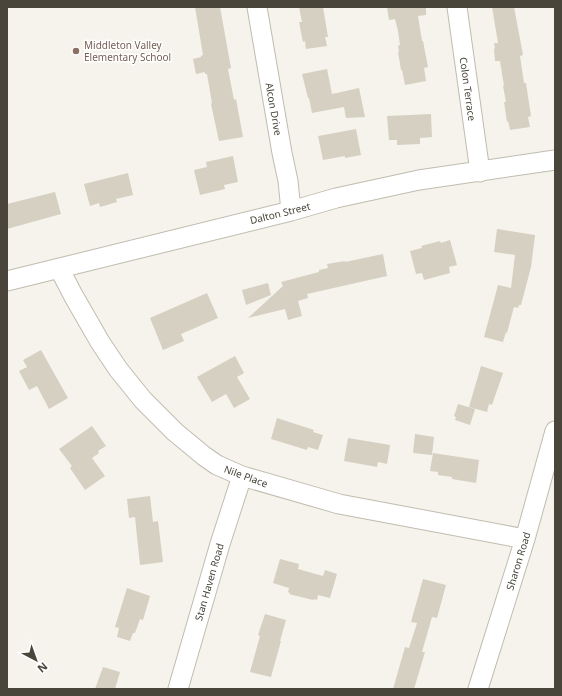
<svg xmlns="http://www.w3.org/2000/svg" width="562" height="696" font-family="'Noto Sans',sans-serif">
  <style>
    .building { fill: #d6d0c2 }
    .lines { fill: none; stroke-linecap: round; stroke-linejoin: round }
    .minor-casing { stroke: #c0bcaf; stroke-width: 21 }
    .minor { stroke: #fff; stroke-width: 19 }
    .education-dot { fill: #8d6e63; stroke: #fff; stroke-width: 1.5 }
    .labels { text-anchor: middle; dominant-baseline: central; stroke-width: 3; stroke-linejoin: round; paint-order: stroke }
    .education-label { font-size: 10px; fill: #785e54; stroke: #fff; text-anchor: start }
    .street-label { font-size: 10px; fill: #49453a; stroke: #fff }
  </style>
  <rect width="100%" height="100%" fill="#f5f3ec"/>
  <!-- building -->
  <path class="building" d="M195,7h25l11,61 -3,1 6,31 2,-1 7,38 -24,4 -8,-37 1,-1 -5,-29h-2v-2l-9,2 -3,-15 8,-2v-1l2,-1z
    M299,7h24l5,30h-3l2,9 -21,3 -1,-8 -2,1 -4,-20h3z
    M387,7h39v8l-8,1 4,25h1l5,26 -4,1 2,13 -21,4 -3,-15h-1l-3,-18h1l-1,-6 2,-1 -2,-14 -3,-12 -6,1z
    M492,7h22l9,48 -3,1 4,27h2l5,33 -3,1 2,10 -20,3 -2,-9 -1,1 -3,-20h2l-3,-16h1l-4,-25h-5l-1,-12 1,-1 -1,-5h4z
    M327,69l5,25 27,-6 6,29 -19,1 -2,-11 -32,6 -3,-15h-1l-6,-24z
    M431,114l1,23 -12,1v6l-23,1v-5h-8l-2,-24z
    M356,129l5,26 -16,3v-2l-22,4 -5,-24z
    M233,156l5,26 -14,3 1,4 -25,6 -6,-25 13,-3 -1,-5z
    M128,173l5,22 -17,4 1,3 -17,5 -1,-4 -9,3 -6,-22z
    M55,192l6,22 -54,15v-25z
    M497,229l38,6 -4,32 -10,38h-2l-1,3 -4,-1 -7,26 -1,-1 -3,10 -19,-5 14,-52 13,3 4,-33 -21,-3z
    M450,240l7,25 -8,2 1,6 -26,7 -2,-7 -6,1 -6,-23 12,-3 -1,-2 19,-5 1,2z
    M383,254l4,22 -80,18 1,4 -10,3 4,15 -14,4 -3,-11 -37,9 35,-32 -2,-4 38,-10v-2l9,-2 -1,-4 18,-3v1z
    M268,283l3,12 -25,10 -4,-15z
    M207,293l11,25 -37,16 3,7 -21,9 -13,-32z
    M41,350l27,48 -19,11 -12,-23 -8,4 -10,-19 8,-4 -4,-7z
    M235,356l9,17 -7,4 13,22 -16,9 -8,-14 -14,8 -15,-25z
    M481,366l22,7 -11,32 -3,-1 -2,8 -18,-5z
    M458,404l17,5 -5,16 -15,-5 1,-3 -2,-1z
    M277,418l37,12 -1,2 10,3 -5,15 -10,-3 -1,3 -36,-11z
    M92,426l14,20 -8,5 1,2 -7,5 13,18 -20,14 -15,-22 2,-2 -13,-17z
    M415,434l19,3 -2,18 -19,-2z
    M348,438l42,7 -3,19 -9,-2 -1,5 -33,-6z
    M433,453l46,7 -3,23 -24,-4v-2l-14,-2v-3l-8,-1z
    M150,496l3,26 5,-1 5,41 -23,3 -5,-48 -6,1 -2,-19z
    M280,559l19,5 -1,5 25,7 2,-6 12,4 -7,24 -12,-3 -1,5 -3,-1 -1,1 -24,-6 1,-1 -2,-1 1,-4 -16,-5z
    M423,579l23,6 -9,33 -5,-1 -10,35h3l-11,37h-21l12,-42 4,1 8,-25 -6,-1z
    M127,588l23,8 -7,24 -3,-1 -5,14h-2l-3,8 -13,-4 2,-9 -4,-1z
    M265,614l21,6 -6,21h1l-10,36 -21,-5 10,-36 -2,-1z
    M103,667l17,5 -5,17h-20z"/>
  <g class="lines">
    <defs>
      <path id="minor" d="M257,7l25,146 6,28 3,30
        M457,7l23,165
        M59,268l14,27 27,47 18,27 25,31 32,32 29,24 13,9 25,11 97,28 186,35
        M7,281l284,-70 45,-13 83,-18 136,-20
        M178,689l42,-145 22,-68
        M478,689l47,-150 30,-108"/>
    </defs>
    <!-- minor casing -->
    <use href="#minor" class="minor-casing"/>
    <!-- minor -->
    <use href="#minor" class="minor"/>
  </g>
  <!-- markers -->
  <circle class="education-dot" cx="76" cy="51" r="4"/>
  <g class="labels">
    <!-- education labels -->
    <g class="education-label">
      <text x="84" y="45">Middleton Valley<tspan x="84" dy="12">Elementary School</tspan></text>
    </g>
    <!-- street labels -->
    <g class="street-label">
      <text transform="translate(468 89) rotate(82)">Colon Terrace</text>
      <text transform="translate(274 109) rotate(80)">Alcon Drive</text>
      <text transform="translate(280 213) rotate(-14)">Dalton Street</text>
      <text transform="translate(246 476) rotate(20)">Nile Place</text>
      <text transform="translate(518 561) rotate(-73)">Sharon Road</text>
      <text transform="translate(209 582) rotate(-74)">Stan Haven Road</text>
    </g>
  </g>
  <!-- border -->
  <rect width="562" height="696" fill="none" stroke="#49453a" stroke-width="16"/>
  <!-- north arrow -->
  <g transform="translate(36 660) rotate(139)" stroke="#ffffff" stroke-width="3" paint-order="stroke">
  <path d="M0-3L7 15L0 10L-7 15Z" fill="#49453a"/>
  <text y="-6" font-size="11" font-weight="bold" text-anchor="middle" fill="#49453a">N</text>
  </g>
</svg>
